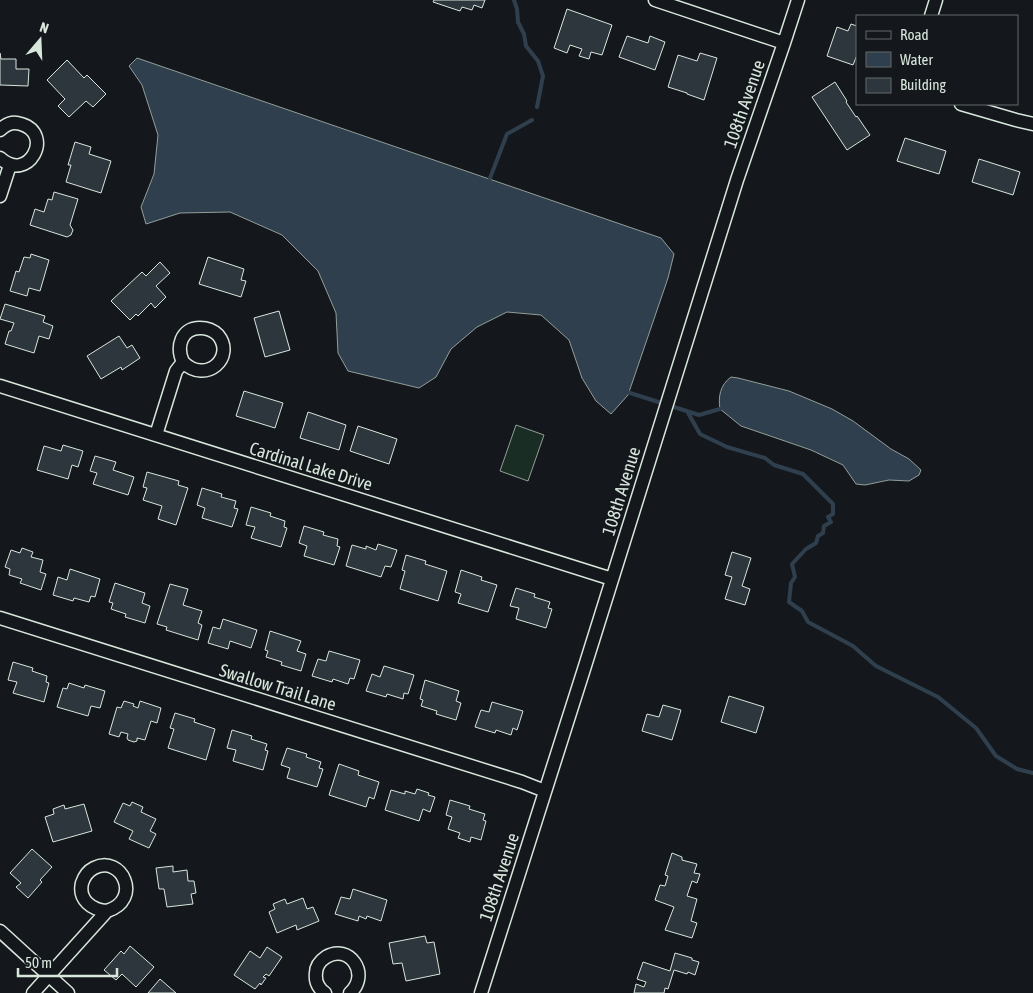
<svg xmlns="http://www.w3.org/2000/svg" width="1033" height="993" font-family="'Asap Condensed',sans-serif">
  <style>
    .green { fill: #1a2d24; stroke: #939e99 }
    .water { fill: #2f3f4d; stroke: #939e99 }
    .lines { fill: none; stroke-linecap: round; stroke-linejoin: round }
    .stream { stroke: #2f3f4d; stroke-width: 4 }
    .building { fill: #2c363c; stroke: #d8e6dc }
    .street-casing { stroke: #d8e6dc; stroke-width: 15 }
    .street { stroke: #14181c; stroke-width: 12 }
    .labels { text-anchor: middle; dominant-baseline: central; stroke-width: 4; stroke-linejoin: round; paint-order: stroke }
    .street-label { font-size: 18px; fill: #d8e6dc; stroke: #14181c }
  </style>
  <rect width="100%" height="100%" fill="#14181c"/>
  <!-- green -->
  <path class="green" d="M516,425l28,10 -16,46 -28,-10z"/>
  <!-- water -->
  <path class="water" d="M137,58l524,180 13,16 -6,24 -40,117 -17,19 -15,-13 -14,-23 -13,-38 -28,-25 -34,-3 -30,15 -26,22 -15,28 -17,11 -71,-17 -10,-18 -2,-40 -18,-42 -36,-36 -52,-23 -50,1 -34,11 -5,-17 13,-33 4,-39 -16,-50 -13,-19z
    M731,377l7,1 51,13 43,18 21,12 38,28 18,10 12,11 -2,5 -10,6 -20,-1 -24,5 -9,-1 -13,-19 -32,-15 -70,-24 -21,-17c-2,-12 0,-24 11,-32z"/>
  <g class="lines">
    <!-- stream -->
    <path class="stream" d="M514,0l3,9 1,13 6,12 2,12 12,15 5,15 -6,31
      M490,178l17,-44 25,-14
      M624,391l75,24 21,-6
      M687,411l13,23 27,13 38,11 9,7 29,9 30,30v10l-5,3 3,5 -7,4 -1,7 -5,3 -2,7 -10,6 -14,15 3,13 -4,6 -2,19 13,9 6,11 45,24 23,20 62,31 38,31 20,28 21,13 16,4"/>
  </g>
  <!-- building -->
  <path class="building" d="M434,0h51l-3,8 -8,-3 -2,5 -10,-3 -2,4 -27,-9z
    M567,9l45,16 -10,30 -11,-3 -2,7 -10,-3 3,-7 -12,-4 -3,8 -13,-5z
    M851,24l6,2v29l-4,10 -26,-9 10,-29 11,4z
    M627,36l21,7 2,-7 15,6 -10,28 -36,-13z
    M0,53l1,6h15v10h13l-1,17 -28,-1z
    M700,53l17,5 -13,42 -17,-6v-1l-19,-6 10,-32 19,6z
    M67,60l17,18 3,-3 19,19 -13,13 -7,-6 -17,16 -11,-11 7,-7 -18,-19z
    M835,82l12,19 -1,1 10,15 1,-1 13,19 -23,15 -35,-53z
    M905,138l41,13 -7,23 -42,-13z
    M75,142l16,5 -2,7 22,7 -10,32 -35,-11 5,-17h-3z
    M979,159l41,13 -7,23 -41,-13z
    M54,192l24,7 -8,26 3,5 -2,5 -4,2 -37,-12 5,-16 9,3 4,-13 4,1z
    M31,254l18,6 -9,31 -11,-3 -2,8 -17,-5 6,-20 3,1 5,-15 6,1z
    M208,257l36,12 -3,11 5,1 -5,16 -42,-13z
    M160,262l10,11 -14,13 10,11 -11,11 -4,-5 -13,13 -2,-2 -6,6 -19,-19 31,-29 4,4z
    M5,304l40,12 -2,6 10,4 -4,13 -10,-3 -5,17 -29,-9 4,-13h2l3,-8 -14,-4z
    M279,311l11,39 -25,7 -11,-39z
    M119,336l8,12 5,-3 8,13 -18,12 -1,-3 -20,12 -14,-23z
    M244,391l39,12 -8,25 -39,-12z
    M308,412l38,13 -7,25 -39,-12z
    M358,426l39,13 -8,25 -39,-13z
    M63,445l20,6 -5,16 -6,-2 -4,14 -31,-9 7,-24 17,5z
    M95,456l21,6 -3,8 21,7 -6,18 -35,-11 4,-11 -7,-2z
    M147,472l32,9 -1,4 10,3 -12,37 -18,-6 4,-13 -19,-6 4,-12 -4,-1z
    M202,488l20,6 -1,3 15,4 -2,7 4,1 -6,18 -30,-9 3,-10 -8,-3z
    M251,507l20,6 -1,3 15,5 -1,6 3,1 -6,19 -30,-9 4,-11 -9,-2z
    M304,526l20,6 -1,3 15,4 -1,7 3,1 -6,18 -30,-9 3,-10 -8,-3z
    M378,544l19,6 -6,17 -6,-1 -4,11 -35,-11 6,-21 14,4v-3l10,4z
    M22,548l11,4 -2,5 12,3 -3,12 6,2 -5,16 -21,-7 2,-4 -13,-4 1,-6 -5,-2 6,-17 9,3z
    M732,552l19,6 -9,28 8,3 -5,16 -20,-6 7,-22 -7,-2z
    M406,555l20,6 -1,3 22,7 -9,30 -38,-12 5,-18 -3,-1z
    M70,569l30,10 -5,18 -4,-1 -2,6 -15,-4 -1,3 -20,-6 5,-18 9,3z
    M461,570l21,7 -1,3 16,5 -9,27 -30,-9 3,-9 -6,-2z
    M115,583l30,10 -3,10 8,3 -5,17 -20,-6 1,-3 -15,-5 2,-6 -4,-1z
    M170,584l18,5 -5,16 19,6 -4,12 4,2 -4,15 -32,-10 1,-3 -10,-3z
    M516,588l19,6 -1,3 16,5 -2,6 4,1 -6,19 -30,-9 3,-11 -9,-2z
    M223,619l34,11 -6,18 -21,-7 -2,8 -20,-6 5,-16 7,2z
    M270,631l31,10 -4,10 9,3 -5,17 -20,-6 1,-3 -16,-5 2,-6 -3,-1z
    M329,651l31,9 -6,19 -4,-1 -2,6 -15,-5 -1,3 -20,-6 6,-17 8,2z
    M13,662l20,6 -1,3 15,5 -1,6 3,1 -5,19 -31,-9 4,-11 -9,-2z
    M384,666l30,9 -6,19 -4,-1 -1,6 -16,-5 -1,3 -20,-6 6,-17 8,3z
    M425,680l34,11 -3,10 5,2 -5,17 -20,-6 1,-3 -16,-5 2,-6 -3,-1z
    M69,683l15,5 1,-3 20,6 -5,17 -9,-2 -3,10 -31,-9 6,-19 4,1z
    M729,696l35,11 -8,26 -35,-11z
    M124,701l10,3 -1,2 5,2 2,-7 21,7 -4,15 -6,-2 -6,19 -8,-2v3l-3,1 -6,-2 -1,-2 1,-4 -7,-2 -2,5 -10,-3 8,-27 4,1z
    M492,702l31,9 -6,19 -4,-2 -2,7 -15,-5 -1,3 -20,-6 6,-17 8,2z
    M663,705l18,5 -9,30 -30,-9 5,-17 12,3z
    M175,713l20,6 -1,3 21,7 -9,31 -38,-12 6,-19 -4,-1z
    M232,730l20,6 -1,3 16,5 -2,6 3,1 -5,19 -30,-9 3,-11 -9,-2z
    M287,748l20,6 -1,3 15,5 -2,6 4,1 -6,18 -30,-9 3,-10 -9,-3z
    M339,764l20,7 -1,4 21,7 -5,17 -5,-2 -3,10 -37,-12z
    M417,789l12,4 -1,2 7,2 -5,15 -7,-3 -4,12 -34,-11 6,-20 14,4v-3l10,3z
    M450,800l20,6 -1,3 16,5 -2,6 3,1 -5,19 -10,-3 -1,5 -12,-4 2,-5 -12,-4 4,-12 -6,-2z
    M132,802l11,5 -2,5 15,7 -6,12 6,3 -7,14 -20,-9 4,-8 -19,-9 9,-19 7,3z
    M84,804l8,27 -39,11 -8,-25 9,-3 -1,-5 11,-4 1,4z
    M32,849l20,18 -12,13 2,2 -14,16 -12,-11 5,-4 -11,-10z
    M672,853l10,4v3l15,4 -3,9 6,1 -3,9 -5,-2 -5,15 10,3 -6,22 6,2 -5,15 -27,-8 9,-23 -19,-7 5,-15 5,1 3,-10 -3,-1z
    M173,866v6l14,-2 1,11h6l2,12 -5,1 2,10 -26,3 -3,-18h-5l-3,-21z
    M353,889l34,11 -6,21 -14,-5 -1,3 -7,-3 -1,5 -23,-7 6,-17 9,2z
    M303,898l4,11 6,-2 6,14 -22,9 -1,-5 -19,8 -8,-21 6,-3 -2,-5 12,-5 2,5z
    M425,936l2,7 7,-1 6,32 -34,7 -4,-18 -9,1 -4,-21z
    M130,946l24,21 -18,20 -14,-13 -6,6 -12,-10 17,-19 3,3z
    M267,947l15,10 -13,19 -3,-2 -3,3 3,1 -5,7 -1,-2 -5,6 -21,-14 16,-24 10,7z
    M675,953l17,5v2l7,2 -4,13 -7,-3 -1,2 -13,-4 -6,19 -3,-1 -1,5h-30l2,-9 8,3 2,-5 -9,-3 6,-17 27,9z
    M160,979l16,14h-28z"/>
  <g class="lines">
    <defs>
      <path id="street" d="M655,0l129,43
        M931,16l5,-16
        M961,104l55,16 17,4
        M0,130c6,-6 13,-9 21,-6 34,10 7,60 -21,34
        M0,196l10,-31
        M0,386l612,193
        M156,435l20,-64 7,-9c-7,-15 -2,-34 17,-34 7,0 13,2 18,7 18,22 -12,50 -35,27
        M0,618l522,164 23,9
        M0,931l68,62
        M33,993l74,-82c36,-11 15,-57 -13,-43 -6,3 -10,9 -12,15 -4,17 10,27 25,28
        M325,993c-7,-5 -10,-12 -9,-20 0,-7 4,-12 10,-16 23,-14 45,17 24,36
        M481,993l104,-327 152,-486 47,-137 14,-43"/>
    </defs>
    <!-- street casing -->
    <use href="#street" class="street-casing"/>
    <!-- street -->
    <use href="#street" class="street"/>
  </g>
  <g class="labels">
    <!-- street labels -->
    <g class="street-label">
      <text transform="translate(744 104) rotate(-71)">108th Avenue</text>
      <text transform="translate(311 466) rotate(17)">Cardinal Lake Drive</text>
      <text transform="translate(621 491) rotate(-73)">108th Avenue</text>
      <text transform="translate(278 687) rotate(17)">Swallow Trail Lane</text>
      <text transform="translate(499 877) rotate(-72)">108th Avenue</text>
    </g>
  </g>
  <!-- legend -->
  <rect x="856" y="15" width="162" height="90" fill="#14181c" stroke="#626a69"/>
  <rect x="866" y="31" width="25" height="8" fill="#14181c" stroke="#626a69"/>
  <text x="900" y="40" font-size="15" fill="#d8e6dc">Road</text>
  <rect x="866" y="52" width="25" height="15" fill="#2f3f4d" stroke="#626a69"/>
  <text x="900" y="65" font-size="15" fill="#d8e6dc">Water</text>
  <rect x="866" y="78" width="25" height="15" fill="#2c363c" stroke="#626a69"/>
  <text x="900" y="90" font-size="15" fill="#d8e6dc">Building</text>
  <!-- north arrow -->
  <g transform="translate(40 40) rotate(19)" stroke="#14181c" stroke-width="4" paint-order="stroke">
  <path d="M0-4L9 19L0 12L-9 19Z" fill="#d8e6dc"/>
  <text y="-8" font-size="14" font-weight="bold" text-anchor="middle" fill="#d8e6dc">N</text>
  </g>
  <!-- scale -->
  <path d="M18 968v8h99v-8" fill="none" stroke="#d8e6dc" stroke-width="2.5"/>
  <text x="25" y="968" font-size="15" fill="#d8e6dc" stroke="#14181c" stroke-width="4" paint-order="stroke">50 m</text>
</svg>
